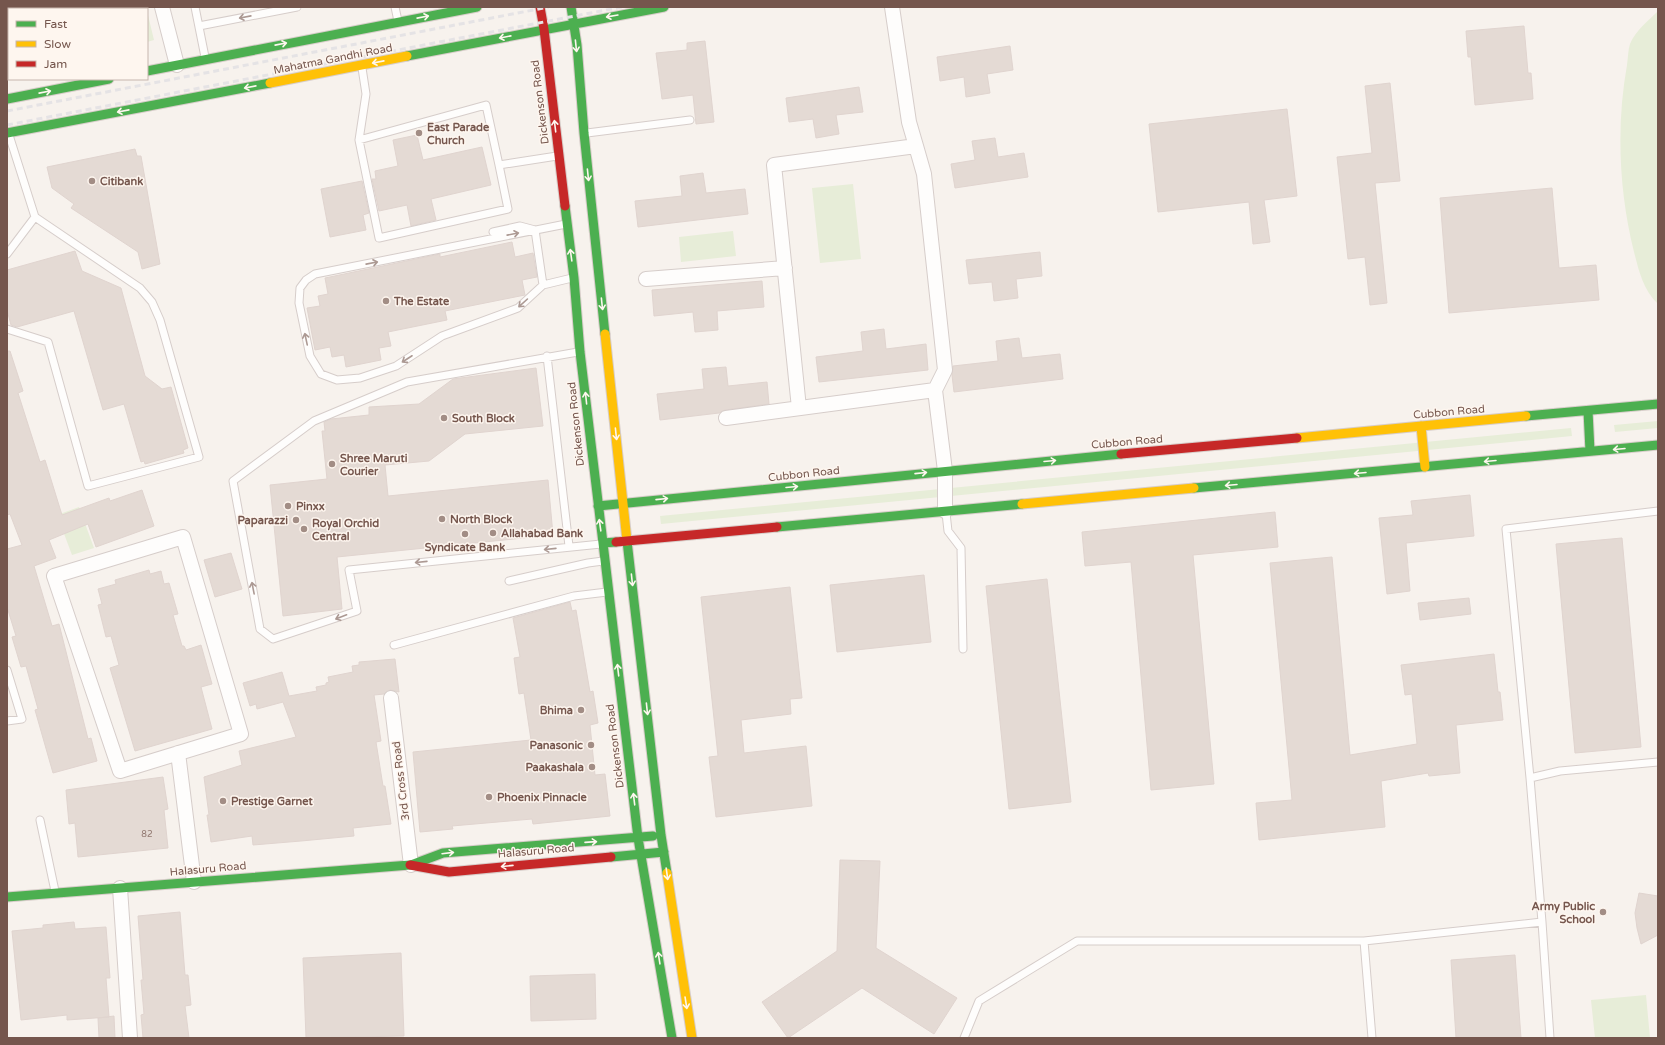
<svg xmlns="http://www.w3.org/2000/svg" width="1665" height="1045" font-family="'Varela Round',sans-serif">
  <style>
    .green { fill: #e7edd8 }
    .building { fill: #e4dad4; stroke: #e0d4cf }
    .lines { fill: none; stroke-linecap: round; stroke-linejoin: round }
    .lane-casing { stroke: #d6cdca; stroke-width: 9 }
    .street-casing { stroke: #d6cdca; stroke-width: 16 }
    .fast-casing { stroke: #d7cdc9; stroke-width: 11 }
    .slow-casing { stroke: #d7cdc9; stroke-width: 11 }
    .jam-casing { stroke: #d7cdc9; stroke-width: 11 }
    .lane { stroke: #fefdfc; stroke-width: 7 }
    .street { stroke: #fefdfc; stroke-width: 14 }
    .fast { stroke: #4caf50; stroke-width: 9 }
    .slow { stroke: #ffc107; stroke-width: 9 }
    .jam { stroke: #c62828; stroke-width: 9 }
    .rail { stroke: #e5e3e5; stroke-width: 3; stroke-dasharray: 6 4; stroke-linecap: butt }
    .oneway { stroke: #fef6ef }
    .oneway2 { stroke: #ac9993 }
    .poi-dot { fill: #a28d85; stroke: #fef6ef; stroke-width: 1.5 }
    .labels { text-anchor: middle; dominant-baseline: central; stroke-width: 3; stroke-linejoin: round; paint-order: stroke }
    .number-label { font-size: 9px; fill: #927971 }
    .street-label { font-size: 11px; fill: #75564d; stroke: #fef6ef }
    .poi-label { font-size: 11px; font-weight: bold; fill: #75564d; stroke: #fef6ef; text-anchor: start }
  </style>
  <rect width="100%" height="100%" fill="#f7f2ed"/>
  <!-- green -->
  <path class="green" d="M147,11l7,29 -7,2z
    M1658,11v293c-15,-14 -19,-33 -24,-52 -15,-60 -18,-126 -7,-187 1,-7 1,-15 3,-21 5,-13 19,-24 28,-33z
    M853,184l8,75 -41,4 -8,-75z
    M733,231l3,25 -55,6 -2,-25z
    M1658,421v7l-43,4 -1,-7z
    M1571,428l1,8 -911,88 -1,-8z
    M79,507l15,41 -22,7 -15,-40z
    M1646,995l4,43h-55l-4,-38z"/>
  <!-- building -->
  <path class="building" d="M1524,26l4,47h3l2,26 -58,6 -4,-48h-3l-2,-26z
    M705,41l9,81 -18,2 -3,-29 -31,4 -6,-46 31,-3v-7z
    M1010,46l3,24 -26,4 3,19 -24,4 -2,-20 -24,4 -3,-24z
    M1390,83l10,98 -25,2 12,120 -17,2 -5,-48 -17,2 -11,-102 35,-4 -7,-67z
    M859,87l4,25 -27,3 3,19 -23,4 -3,-19 -24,3 -3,-24z
    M1287,109l10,87 -33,4 6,42 -17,2 -4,-42 -91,10 -9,-88z
    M417,135l6,25 59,-13 9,38 -60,14 5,21 -25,6 -4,-21 -28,6 -7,-32h4l-1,-8 23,-5 -5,-26z
    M995,138l3,19 26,-4 4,24 -73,11 -4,-24 24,-4 -3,-19z
    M135,149l2,7h4l19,108 -18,5 -4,-17 -67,-44 3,-4 -22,-16 -5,-21z
    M703,173l3,20 39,-4 3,25 -110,13 -3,-26 47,-5 -2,-20z
    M362,181l7,32 -6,2 3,15 -36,7 -9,-48z
    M1552,188l7,80 37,-3 3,35 -150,13 -9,-115z
    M512,242l3,15 18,-4 4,24 -15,3 3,15 -80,16 2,9 -59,12 3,14 -12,2 2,12 -35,7 -2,-12 -12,2 -2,-10 -15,3 -8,-42 13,-2 -2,-10 10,-2 -3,-16 115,-24v3z
    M75,251l7,20 39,17 24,88 17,13 9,-2 17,61 -5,2 1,3 -39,11 -1,-3 -3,1 -17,-58 -21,6 -29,-99 -57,16 -6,-2 -4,-15v-40z
    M1040,252l2,24 -26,3 2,19 -24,3 -2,-19 -23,2 -3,-24z
    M762,281l2,26 -47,4 1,19 -23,2 -2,-20 -39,4 -2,-26z
    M884,329l2,20 40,-5 2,26 -109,12 -3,-25 47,-6 -2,-19z
    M1019,338l3,20 38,-4 3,25 -109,13 -2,-17 1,-9 45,-5 -2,-20z
    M7,351h3l13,40 -5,2 22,69 5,-2 17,55 47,-17 1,3 32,-11 12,36 -58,21 -8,-23 -39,16 7,18 -22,8 18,60 7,-2 29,115 3,-1 6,23 -44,12 -18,-63 3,-1 -12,-43 -5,1 -9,-30 4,-1 -9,-29v-58l15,-4 -12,-31 -3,1z
    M726,367l2,19 39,-4 2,22 -44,6 -6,3 -59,7 -3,-26 47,-5 -2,-20z
    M536,368l7,58 -78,8 -36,27 -44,4 3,31 160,-16 5,55 -216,22 5,52 -59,7 -13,-131 57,-6 -5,-48h3l-1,-9 7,-3 38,-4v-8l50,-3 34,-25z
    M1470,495l4,41 -68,7 4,48 -23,3 -8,-76 34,-3 -2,-14z
    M1275,512l3,35 -85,8 21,229 -63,6 -20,-228 -46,4 -3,-34z
    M1622,538l19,209 -66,6 -19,-209z
    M231,553l11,36 -27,8 -11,-37z
    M1332,557l18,198 67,-11 -5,-50 -7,1 -4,-30 93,-11 4,38h2l3,28 -47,5 4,48 -31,3 -1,-3 -47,8 4,46 -126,13 -3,-37 36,-3 -22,-237z
    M149,570l1,4 11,-3 3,13 5,-1 9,31 -5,1 9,31h2l2,4 15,-5 11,39 -11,3 11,42 -77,22 -25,-83 9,-3 -8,-29 -5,1 -8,-32 4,-1 -4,-15 18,-5 -1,-4z
    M924,575l7,67 -94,10 -7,-67z
    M1047,579l24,223 -62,7 -23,-223z
    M790,587l12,111 -12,1 1,15 -50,6 3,33 62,-7 6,60 -96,11 -7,-60 9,-1 -17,-159z
    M1469,598l2,16 -51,6 -2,-17z
    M570,602l2,9 4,-1 14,82 3,-1 5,32 -8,2 5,50 10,-1 5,42 -77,8 -1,-5 -80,7 1,3 -33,3 -7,-80 118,-12 -7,-47 -5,1 -5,-36 6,-1 -7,-39z
    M395,659l4,33 -9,-2 -6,4 -10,1 7,46 -5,1 7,44h2l6,38 -38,4 1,8 -53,5 -48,4 -1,-9 -41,6 -4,-27h2l-5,-38 38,-12 -3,-14 57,-14 -13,-35 -26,7 -1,-5 -6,2 -7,-23 39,-11 7,24 28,-5 -1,-4 10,-2v-2l3,-1 -1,-5 25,-5 -1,-6 7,-1v-3z
    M163,777l5,32 -4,1 4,38 -90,9 -3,-34 -6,1 -3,-34z
    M840,860l40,1 -4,87 81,50 -23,36 -72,-46 -74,50 -26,-36 75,-51z
    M1639,893l19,3v39l-17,9 -4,-16 -2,-15z
    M180,912l5,63h3l3,30 -6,1 4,32h-46l-2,-23 3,-1 -3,-34h2l-5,-64z
    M74,922l1,7 31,-2 4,51h-4l3,39 -42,3v-5l-46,5 -9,-89 31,-3v-3z
    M401,953l3,83 -98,2 -3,-80z
    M1515,955l6,83h-65l-5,-78z
    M595,974l1,45 -65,2 -1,-45z
    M114,1016l1,22h-16l-1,-20z"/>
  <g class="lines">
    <defs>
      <path id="lane" d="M195,7l10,50
        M395,7l3,14
        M199,26l98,-19
        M362,68l4,26 -7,46 20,98 129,-29 -9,-44
        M587,133l103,-13
        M359,140l127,-35 13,60 58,-9
        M566,224l-251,50 -9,6 -6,8 -1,15 11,53 11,18 16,6 23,-2 36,-12 46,-30 76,-28 25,-23 29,-7
        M493,232l27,-6 15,4 8,55
        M7,254l28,-37
        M7,329l41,13 40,144 111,-29 -39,-137 -8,-18 -12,-14 -105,-71 -26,-82
        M578,352l-171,30 -93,39 -81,60 27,148 13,10 84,-28 -8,-41 252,-26
        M547,356l22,190
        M946,513l2,18 13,17 2,101
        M509,581l79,-18 15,-2
        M394,645l180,-49 33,-4
        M7,670l15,49 -15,2
        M1530,778l-24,-249 152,-18
        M40,820l15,71
        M1542,922l8,116
        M1364,941l178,-19 -12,-144 30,-7 98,-9
        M964,1038l15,-37 98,-60h287l8,97"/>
      <path id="street" d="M162,7l15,58
        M892,7l17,115 7,24
        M646,279l139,-11
        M799,408l-25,-243 142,-19 8,28 21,196 -10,20 10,81v40
        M726,418l209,-28
        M183,537l58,197 -121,37 -66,-195z
        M391,698l20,167
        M178,753l16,129
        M120,888l10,150"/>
      <path id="fast" d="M571,7l6,38 7,88 21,201
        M407,56l257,-49
        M147,71l330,-64
        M7,99l102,-20
        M7,133l263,-50
        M565,206l9,72 6,74 23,191 13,-1
        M1588,411l2,40
        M1526,416l132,-12
        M1194,488l464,-43
        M598,506l523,-52
        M777,527l245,-23
        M627,541l34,294 6,38
        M603,543l35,295 34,200
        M611,857l53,-5
        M411,865l32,-12 210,-17
        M7,897l403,-32"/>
      <path id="slow" d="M270,83l137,-27
        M605,334l22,207
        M1421,426l4,41
        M1297,438l229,-22
        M1022,504l172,-16
        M667,873l25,165"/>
      <path id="jam" d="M540,7l4,22 21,177
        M1121,454l176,-16
        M616,542l161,-15
        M410,865l39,7 162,-15"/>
    </defs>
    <!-- lane casing -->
    <use href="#lane" class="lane-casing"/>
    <!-- street casing -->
    <use href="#street" class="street-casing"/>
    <!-- fast casing -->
    <use href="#fast" class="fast-casing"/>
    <!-- slow casing -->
    <use href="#slow" class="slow-casing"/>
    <!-- jam casing -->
    <use href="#jam" class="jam-casing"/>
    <!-- lane -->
    <use href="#lane" class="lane"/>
    <!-- street -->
    <use href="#street" class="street"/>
    <!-- fast -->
    <use href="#fast" class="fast"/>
    <!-- slow -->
    <use href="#slow" class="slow"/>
    <!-- jam -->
    <use href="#jam" class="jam"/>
    <!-- rail -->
    <path class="rail" d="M7,111l542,-104
      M7,125l615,-118"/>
  </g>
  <!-- one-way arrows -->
  <defs><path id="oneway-shaft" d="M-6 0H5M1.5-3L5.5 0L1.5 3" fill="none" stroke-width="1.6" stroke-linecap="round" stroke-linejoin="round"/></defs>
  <g class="oneway">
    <use href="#oneway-shaft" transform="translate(612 16) rotate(170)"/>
    <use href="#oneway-shaft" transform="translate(423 17) rotate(-11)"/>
    <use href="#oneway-shaft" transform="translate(505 37) rotate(169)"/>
    <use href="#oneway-shaft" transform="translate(281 44) rotate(-11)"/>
    <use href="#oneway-shaft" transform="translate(576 46) rotate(84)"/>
    <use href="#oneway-shaft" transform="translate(378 62) rotate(169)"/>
    <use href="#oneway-shaft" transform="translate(250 87) rotate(169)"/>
    <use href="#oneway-shaft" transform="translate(45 92) rotate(-11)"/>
    <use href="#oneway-shaft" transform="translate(123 111) rotate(169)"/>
    <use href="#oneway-shaft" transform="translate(555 126) rotate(-97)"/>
    <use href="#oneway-shaft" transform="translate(588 175) rotate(84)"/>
    <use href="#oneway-shaft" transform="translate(571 255) rotate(-98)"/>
    <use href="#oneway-shaft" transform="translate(602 304) rotate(84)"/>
    <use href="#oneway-shaft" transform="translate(586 398) rotate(-96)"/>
    <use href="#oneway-shaft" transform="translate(616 434) rotate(84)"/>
    <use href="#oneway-shaft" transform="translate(1619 449) rotate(175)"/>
    <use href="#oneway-shaft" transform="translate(1050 461) rotate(-5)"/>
    <use href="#oneway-shaft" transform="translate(1490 461) rotate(175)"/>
    <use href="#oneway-shaft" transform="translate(921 473) rotate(-6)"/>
    <use href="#oneway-shaft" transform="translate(1360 473) rotate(175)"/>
    <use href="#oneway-shaft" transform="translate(1231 485) rotate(175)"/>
    <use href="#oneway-shaft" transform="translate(792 487) rotate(-5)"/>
    <use href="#oneway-shaft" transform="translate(662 499) rotate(-6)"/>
    <use href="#oneway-shaft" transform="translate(600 525) rotate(-98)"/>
    <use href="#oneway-shaft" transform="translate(632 580) rotate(84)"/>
    <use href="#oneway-shaft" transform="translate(618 670) rotate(-97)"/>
    <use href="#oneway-shaft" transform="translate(647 709) rotate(84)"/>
    <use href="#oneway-shaft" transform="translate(634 799) rotate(-97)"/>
    <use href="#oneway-shaft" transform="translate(591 842) rotate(-4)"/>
    <use href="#oneway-shaft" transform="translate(448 853) rotate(-7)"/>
    <use href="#oneway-shaft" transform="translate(507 866) rotate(174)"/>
    <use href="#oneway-shaft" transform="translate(667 874) rotate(82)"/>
    <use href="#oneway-shaft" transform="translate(659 958) rotate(-99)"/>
    <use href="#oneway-shaft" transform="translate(686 1003) rotate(81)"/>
  </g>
  <g class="oneway2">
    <use href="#oneway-shaft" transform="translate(245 17) rotate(169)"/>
    <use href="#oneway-shaft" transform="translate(513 234) rotate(-11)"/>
    <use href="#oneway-shaft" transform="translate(372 263) rotate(-11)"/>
    <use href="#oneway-shaft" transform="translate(523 303) rotate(138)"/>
    <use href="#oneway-shaft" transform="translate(306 339) rotate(-102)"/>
    <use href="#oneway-shaft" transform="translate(407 359) rotate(147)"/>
    <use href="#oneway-shaft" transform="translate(550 549) rotate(174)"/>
    <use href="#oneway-shaft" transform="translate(421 562) rotate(174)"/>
    <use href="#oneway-shaft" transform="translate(253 588) rotate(-101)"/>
    <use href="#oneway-shaft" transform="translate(341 617) rotate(159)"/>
  </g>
  <!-- markers -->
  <g class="poi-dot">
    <circle cx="419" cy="133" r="4"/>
    <circle cx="92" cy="181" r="4"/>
    <circle cx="386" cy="301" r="4"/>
    <circle cx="444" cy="418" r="4"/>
    <circle cx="332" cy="464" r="4"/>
    <circle cx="288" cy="506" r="4"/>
    <circle cx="442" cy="519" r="4"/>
    <circle cx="296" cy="520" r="4"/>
    <circle cx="304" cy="529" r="4"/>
    <circle cx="493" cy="533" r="4"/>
    <circle cx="465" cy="534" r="4"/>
    <circle cx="581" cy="710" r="4"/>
    <circle cx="591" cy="745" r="4"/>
    <circle cx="592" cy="767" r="4"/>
    <circle cx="489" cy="797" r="4"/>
    <circle cx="223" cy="801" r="4"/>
    <circle cx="1603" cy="912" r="4"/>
  </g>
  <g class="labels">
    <!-- number labels -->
    <g class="number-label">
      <text x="147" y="834">82</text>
    </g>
    <!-- street labels -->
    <g class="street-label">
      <text transform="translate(333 59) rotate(-11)">Mahatma Gandhi Road</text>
      <text transform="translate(540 102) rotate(-97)">Dickenson Road</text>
      <text transform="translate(1449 412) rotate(-5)">Cubbon Road</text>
      <text transform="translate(576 424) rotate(-96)">Dickenson Road</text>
      <text transform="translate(1127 442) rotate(-5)">Cubbon Road</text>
      <text transform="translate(804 474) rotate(-6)">Cubbon Road</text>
      <text transform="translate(615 746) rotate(-97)">Dickenson Road</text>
      <text transform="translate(401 781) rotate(-97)">3rd Cross Road</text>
      <text transform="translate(536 851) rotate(-5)">Halasuru Road</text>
      <text transform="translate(208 869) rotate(-5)">Halasuru Road</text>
    </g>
    <!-- poi labels -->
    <g class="poi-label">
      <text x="427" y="127">East Parade<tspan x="427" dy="13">Church</tspan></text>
      <text x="100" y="181">Citibank</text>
      <text x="394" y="301">The Estate</text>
      <text x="452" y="418">South Block</text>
      <text x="340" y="458">Shree Maruti<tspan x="340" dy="13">Courier</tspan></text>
      <text x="296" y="506">Pinxx</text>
      <text x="450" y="519">North Block</text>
      <text x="288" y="520" text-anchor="end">Paparazzi</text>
      <text x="312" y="523">Royal Orchid<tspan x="312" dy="13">Central</tspan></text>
      <text x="501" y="533">Allahabad Bank</text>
      <text x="465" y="547" text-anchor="middle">Syndicate Bank</text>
      <text x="573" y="710" text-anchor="end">Bhima</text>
      <text x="583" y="745" text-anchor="end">Panasonic</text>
      <text x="584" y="767" text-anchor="end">Paakashala</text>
      <text x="497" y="797">Phoenix Pinnacle</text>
      <text x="231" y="801">Prestige Garnet</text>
      <text x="1595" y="906" text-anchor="end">Army Public<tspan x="1595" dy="13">School</tspan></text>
    </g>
  </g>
  <!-- border -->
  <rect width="1665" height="1045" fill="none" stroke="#75564d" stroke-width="16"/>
  <!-- legend -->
  <rect x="8" y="8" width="140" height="72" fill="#fef6ef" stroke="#c7b6ae"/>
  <rect x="16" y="21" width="20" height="6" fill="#4caf50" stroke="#c7b6ae"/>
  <text x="44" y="28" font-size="12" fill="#75564d">Fast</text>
  <rect x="16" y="41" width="20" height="6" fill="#ffc107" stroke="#c7b6ae"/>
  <text x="44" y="48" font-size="12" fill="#75564d">Slow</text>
  <rect x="16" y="61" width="20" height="6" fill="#c62828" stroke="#c7b6ae"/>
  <text x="44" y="68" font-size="12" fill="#75564d">Jam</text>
</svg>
